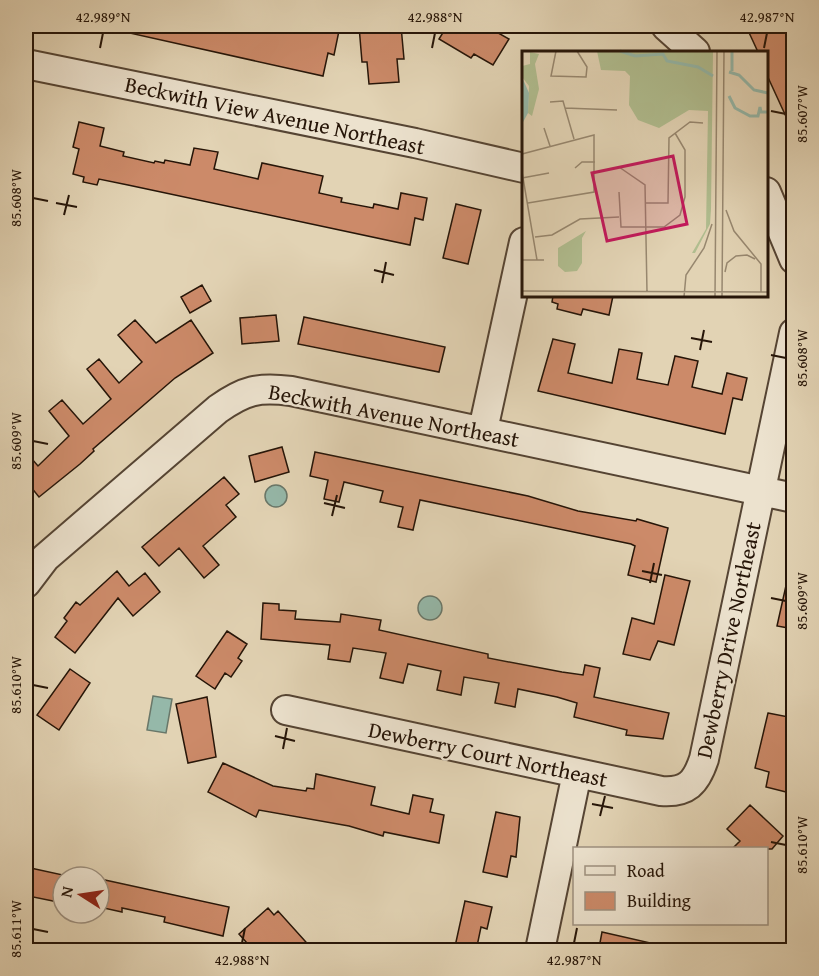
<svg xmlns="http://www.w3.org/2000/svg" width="819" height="976" font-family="'Gentium Book Plus',serif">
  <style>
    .water { fill: #95b8a9; stroke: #697769; stroke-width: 1.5 }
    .building { fill: #cc8a69; stroke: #261508; stroke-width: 1.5 }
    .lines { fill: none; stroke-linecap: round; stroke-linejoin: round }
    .minor-casing { stroke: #543; stroke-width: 32 }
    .minor { stroke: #ece2ce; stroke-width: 28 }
    .ticks { fill: none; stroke: #261508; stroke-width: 2 }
    .labels { text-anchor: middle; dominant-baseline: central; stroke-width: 4.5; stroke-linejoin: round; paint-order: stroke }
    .street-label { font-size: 22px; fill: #261508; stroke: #ece2ce }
    .inset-river { fill: none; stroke: #95b8a9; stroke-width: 3 }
    .inset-road { fill: none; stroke: #97876f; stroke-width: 1.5 }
    .view { fill: #c2185b; fill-opacity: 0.15; stroke: #c2185b; stroke-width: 3 }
    .inset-edge { fill: none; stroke: #261508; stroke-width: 3 }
    .neatline { fill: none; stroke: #261508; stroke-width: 2 }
    .ticks-label { font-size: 15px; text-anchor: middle; fill: #261508 }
  </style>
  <rect width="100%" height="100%" fill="#e2d3b4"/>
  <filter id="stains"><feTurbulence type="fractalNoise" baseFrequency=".00333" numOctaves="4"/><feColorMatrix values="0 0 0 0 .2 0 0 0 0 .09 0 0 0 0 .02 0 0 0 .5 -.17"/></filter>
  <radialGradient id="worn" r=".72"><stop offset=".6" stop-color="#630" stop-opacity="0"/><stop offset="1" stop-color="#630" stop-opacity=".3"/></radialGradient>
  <!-- water -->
  <path class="water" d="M265 496a11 11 0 1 1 22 0a11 11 0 1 1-22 0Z
    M418 608a12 12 0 1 1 24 0a12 12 0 1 1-24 0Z
    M153,696l19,3 -6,34 -19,-3z"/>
  <!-- building -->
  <path class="building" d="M125,26h215l-6,29 -6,-2 -5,23 -198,-44z
    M359,26h42l3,33h-7l2,23 -30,2 -2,-22h-5z
    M447,26h39l23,13 -16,26 -19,-11 -3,4 -32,-19z
    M746,26h48v108l-28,-61v-21h-8z
    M79,122l25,6 -4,18 24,6 -1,4 31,7 1,-2 9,2 1,-3 25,5 4,-17 24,4 -4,17 44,10 4,-16 61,13 -4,17 23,5 -1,4 32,6 1,-4 24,5 3,-16 26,5 -4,22 -8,-2 -5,27 -282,-60 -29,-6 -2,6 -14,-3 1,-5 -11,-3 6,-25 -6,-2z
    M456,204l25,6 -13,54 -25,-6z
    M202,285l9,16 -21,12 -9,-16z
    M553,296h60l-4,19 -26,-6 -2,6 -24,-6 1,-5 -6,-2z
    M276,315l3,26 -37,3 -2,-26z
    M304,317l141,30 -6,25 -141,-28z
    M135,320l21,23 35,-23 22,33 -38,25 -82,71 1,2 -14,13 -41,33 -13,-16v-29l12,14 31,-30 -20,-25 13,-11 21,24 28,-25 -24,-30 12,-10 20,24 23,-21 -24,-27z
    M553,339l22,5 -7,29 44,10 7,-34 23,4 -5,26 31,6 7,-29 23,5 -6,26 30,7 5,-21 20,5 -5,22 -9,-2 -8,36 -187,-43z
    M282,447l7,25 -34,10 -6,-26z
    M315,452l213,44 50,15 58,10 1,-2 31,9 -12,54 -28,-7 7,-29 -4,-2 -211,-44 -7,30 -15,-3 5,-20 -23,-5 3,-11 -39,-9 -5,20 -15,-3 4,-19 -18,-4z
    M224,477l15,17 -13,11 10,12 -33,29 16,19 -15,13 -25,-30 -20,18 -17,-19z
    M117,571l12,15 16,-13 15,19 -27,24 -15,-18 -43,55 -20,-16 12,-16 -3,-3 12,-16 4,3z
    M665,575l25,6 -16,64 -16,-4 -8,19 -27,-6 9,-36 22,6z
    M787,581l7,1v47l-17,-3z
    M263,603l16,1v6l17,1 -1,8 45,3 1,-8 40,6 -2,10 109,24v4l74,14 21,3 2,-10 15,3 -6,29 75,16 -6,26 -37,-4 1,-5 -53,-13 3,-14 -20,-6 -39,-8 -3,18 -20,-4 4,-20 -35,-6 -3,18 -24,-5 4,-19 -33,-7 -5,19 -23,-5 6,-25 -33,-5 -3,14 -22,-3 2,-14 -69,-6z
    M227,631l20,13 -9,14 4,3 -11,16 -6,-4 -10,16 -19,-13z
    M70,669l20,14 -31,47 -22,-15z
    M207,697l9,60 -28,6 -12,-59z
    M768,713l26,5v76l-28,-7 3,-15 -14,-4z
    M223,763l50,23 33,5 1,-3 7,1 2,-15 59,13 -4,18 38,9 4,-19 20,4 -3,13 14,3 -5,28 -55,-11 -1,4 -34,-10 -90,-16 -3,7 -48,-25z
    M750,805l33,31 -11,13h-40l8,-8 -13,-12z
    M496,812l24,5 -4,40 -5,-1 -4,21 -24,-5z
    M26,867l37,8v28l-35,-7z
    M105,880l124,27 -6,29 -59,-14 1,-5 -43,-9v4l-23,-5v-23l5,1z
    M465,901l27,6 -5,22 -6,-2 -5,24h-22z
    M268,908l6,7 4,-4 36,40h-60l-15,-17z
    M602,932l53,12v7h-53l-3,-3z"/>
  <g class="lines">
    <defs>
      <path id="minor" d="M666,26l29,26
        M26,64l389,79 109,25
        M766,192l28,67
        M483,430l41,-188
        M26,583l19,-25 173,-149c27,-19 40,-22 73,-18l503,107
        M286,710l375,81c26,2 35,-8 43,-32l90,-426
        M540,950l37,-177"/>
    </defs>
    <!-- minor casing -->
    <use href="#minor" class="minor-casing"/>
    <!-- minor -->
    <use href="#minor" class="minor"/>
  </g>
  <!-- ticks -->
  <path class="ticks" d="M100,48l3,-15M432,48l3,-15M764,48l3,-15M771,111l15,3M33,198l15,3M56,203l21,4M64,215l5,-20M374,270l20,5M382,283l4,-21M691,338l21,4M700,350l4,-20M771,355l15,3M33,441l15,3M324,503l21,5M332,516l5,-21M642,571l20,4M650,583l4,-20M771,598l15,3M33,685l15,3M275,736l20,5M283,749l4,-21M592,804l21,4M600,816l5,-20M771,842l15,3M33,929l15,3M242,943l3,-15M574,943l3,-15"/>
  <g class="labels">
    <!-- street labels -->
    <g class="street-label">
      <text transform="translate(275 115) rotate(12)">Beckwith View Avenue Northeast</text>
      <text transform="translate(394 415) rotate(11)">Beckwith Avenue Northeast</text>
      <text transform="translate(728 640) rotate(-78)">Dewberry Drive Northeast</text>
      <text transform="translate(488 754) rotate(12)">Dewberry Court Northeast</text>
    </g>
  </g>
  <!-- overview -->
  <g transform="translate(522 51)">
    <rect width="246" height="246" fill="#e2d3b4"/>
    <path d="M75,0h116l-2,158 -1,15 -15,29h-3l14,-24 2,-118 -19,-1 -30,18 -21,-8 -9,-15 1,-29 -5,-5 -24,-1zM8,1l9,2 -4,10 4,25 -7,27 -4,-3 1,-27 -7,-9v-11l8,-2zM64,180l-4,7v25l-5,8 -12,1 -7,-6v-18z" fill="#b0bd8f"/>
    <path d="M0,26l7,16 -1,20 -6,11z" fill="#95b8a9"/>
    <path class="inset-river" d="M98,0l15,5 28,-2 4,7 31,6 15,9M210,20v-20M207,21l10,3 15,15 14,3M207,45l6,12 15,8h8l2,-9 1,5h7"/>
    <path class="inset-road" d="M34,0l-5,25 35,1 1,-10 -10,-16M28,51l13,-1 11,38M43,57l52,2M22,77l6,18M0,103l72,-19v57l-66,11M97,116l26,18 2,107M53,117l7,-6h13M0,121l15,88M0,127l27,-5M97,141l2,35h43l16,-12 5,-18v-47l-10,-17M124,152h22l1,-65 21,-16 13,1M204,159l8,21 27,33v28M13,186l17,-2 28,-16 39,-2M0,209h22M203,221l2,-9 9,-7 11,-1 8,4M0,240l246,1M162,246l2,-22 18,-27 8,-24M193,246l2,-246M200,246l2,-246"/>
    <path class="view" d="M151,105l14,68 -80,17 -15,-68z"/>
    <rect width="246" height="246" class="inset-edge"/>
  </g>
  <!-- margin -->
  <rect width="819" height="976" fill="none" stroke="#e2d3b4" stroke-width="66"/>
  <!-- legend -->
  <rect x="573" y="847" width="195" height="78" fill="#ece2ce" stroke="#9d907f" stroke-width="1.5"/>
  <rect x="585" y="866" width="30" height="9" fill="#ece2ce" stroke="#9d907f" stroke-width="1.5"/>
  <text x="627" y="877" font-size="18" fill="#261508">Road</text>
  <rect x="585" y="892" width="30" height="18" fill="#cc8a69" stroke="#9d907f" stroke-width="1.5"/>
  <text x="627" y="907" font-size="18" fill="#261508">Building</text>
  <!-- north arrow -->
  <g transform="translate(81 895) rotate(282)"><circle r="28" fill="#ece2ce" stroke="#9d907f" stroke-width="1.5"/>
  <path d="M0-4.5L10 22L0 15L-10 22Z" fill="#8f2418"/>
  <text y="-9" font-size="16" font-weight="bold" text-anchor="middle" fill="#261508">N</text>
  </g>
  <rect x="33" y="33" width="753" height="910" class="neatline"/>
  <g class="ticks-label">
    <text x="103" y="22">42.989°N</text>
    <text x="435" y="22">42.988°N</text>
    <text x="767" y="22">42.987°N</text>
    <text transform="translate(802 114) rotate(-90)" y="5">85.607°W</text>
    <text transform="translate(16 198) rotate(-90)" y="5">85.608°W</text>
    <text transform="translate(802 358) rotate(-90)" y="5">85.608°W</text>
    <text transform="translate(16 441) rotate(-90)" y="5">85.609°W</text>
    <text transform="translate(802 601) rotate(-90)" y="5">85.609°W</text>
    <text transform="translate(16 685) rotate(-90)" y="5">85.610°W</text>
    <text transform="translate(802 845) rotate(-90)" y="5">85.610°W</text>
    <text transform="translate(16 929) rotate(-90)" y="5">85.611°W</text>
    <text x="242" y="965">42.988°N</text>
    <text x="574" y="965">42.987°N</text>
  </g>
  <rect width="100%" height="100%" filter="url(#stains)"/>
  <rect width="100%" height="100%" fill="url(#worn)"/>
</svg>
